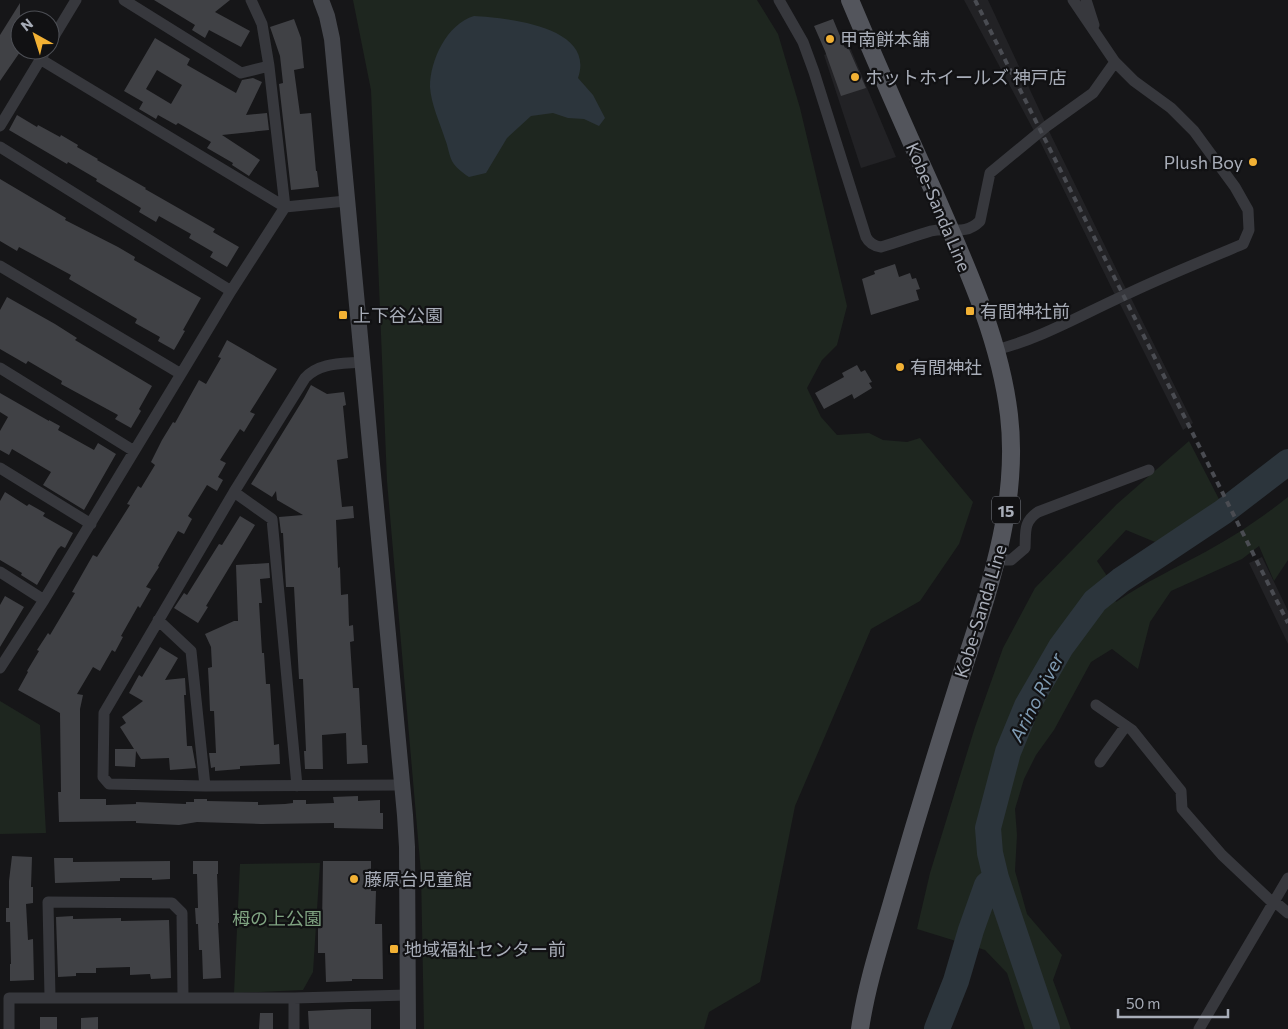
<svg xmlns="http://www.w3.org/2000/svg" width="1288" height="1029" font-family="Commissioner,'Noto Sans JP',sans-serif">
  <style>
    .built { fill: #222225 }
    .green { fill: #1e261f }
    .water { fill: #2c353c }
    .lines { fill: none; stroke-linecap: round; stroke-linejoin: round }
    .river { stroke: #2c353c; stroke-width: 26 }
    .building { fill: #404145; fill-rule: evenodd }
    .street { stroke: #37383d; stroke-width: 11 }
    .secondary { stroke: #45474d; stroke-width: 16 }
    .primary { stroke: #53555c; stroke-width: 18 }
    .rail { stroke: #4a4c52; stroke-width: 4; stroke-dasharray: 6 5; stroke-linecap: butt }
    .poi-dot { fill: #f2b134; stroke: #111113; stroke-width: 2 }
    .labels { text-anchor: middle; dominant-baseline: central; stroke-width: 4.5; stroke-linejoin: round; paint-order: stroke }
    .shield { fill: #111113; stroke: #7b7e86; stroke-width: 1 }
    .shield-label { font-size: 16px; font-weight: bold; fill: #a8adb8 }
    .poi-label { font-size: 18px; fill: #a8adb8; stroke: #111113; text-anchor: start }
    .street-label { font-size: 18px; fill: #a8adb8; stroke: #111113 }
    .park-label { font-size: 18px; fill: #7fa381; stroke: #111113 }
    .water-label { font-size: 19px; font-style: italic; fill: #7f9bb3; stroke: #111113 }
  </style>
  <rect width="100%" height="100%" fill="#161618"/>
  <!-- built -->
  <path class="built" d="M964,0h24l57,122 -11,9z
    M849,45l47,112 -35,11 -37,-113z
    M1048,129l78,160 -11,6 -77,-158z
    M1131,298l62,125 -10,7 -63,-126z
    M1262,557l26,54v33l-39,-81z"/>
  <!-- green -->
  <path class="green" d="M353,0h404l21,34 22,74 47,198 -10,39 -15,15 -15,28 14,29 16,18 32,-2 14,7 24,2 13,-4 53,64 -14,42 -39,57 -49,28 -76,177 -35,176 -51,30 -5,17h-280l-3,-156 -34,-392 -16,-391z
    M1189,441l32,62 -18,15 -48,24 -29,-12 -29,31 10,15 9,26c29,-20 60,-34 91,-51 28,-15 56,-34 81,-54v63l-14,21 -15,-35 -17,13 -71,32 -21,31 -12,47 -26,-20 -21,13 -37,68 -18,25 -12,24 -9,30 2,26 -2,36 12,43 35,41 -9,25 18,49h-46l-18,-56 -22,-23 -68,-21 13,-56 45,-146 28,-79 32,-60 82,-84z
    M0,701l40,24 6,108 -46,1z
    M320,863l-7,109 -10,18 -69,3 6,-129z"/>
  <!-- water -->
  <path class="water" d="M474,16c33,2 122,10 104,62l15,17 12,23 -6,8 -15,-7 -16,-1 -15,-5 -22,3 -24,22 -21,35 -17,4c-6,-4 -14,-10 -17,-16 -3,-6 -4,-15 -7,-22 -5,-16 -14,-35 -15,-52 0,-27 17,-63 44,-71z"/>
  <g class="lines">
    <!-- river -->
    <path class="river" d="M937,1029l19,-48 15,-51 16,-45 9,-7
      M1047,1029l-51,-151 -6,-25 -2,-25 20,-76 19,-46 34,-59 34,-46 26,-21 102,-68 65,-50"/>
  </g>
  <!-- building -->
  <path class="building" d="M154,0h76l-15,12 35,19 -9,16 -32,-17 -4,8 -13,-8 3,-5z
    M20,3v49l-20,29v-46z
    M294,19l7,19 3,30 -10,2 6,44 11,-1 5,58h1l2,16 -28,3 -12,-106 4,-1 -3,-27 -10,-29z
    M833,19l12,29 3,-1 18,41 -25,8 -16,-45 -11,-25z
    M155,38l35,21 -3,6 49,28 6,-13 11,-2 9,4 -16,33 21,-2 2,17 -47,5 38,25 -11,16 -17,-11 1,-2 -26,-15 4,-6 -33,-19 -2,2 -18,-10 -2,4 -17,-10 4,-7 -19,-11zM157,70l25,15 -11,19 -25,-15z
    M17,115l20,12 1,-2 22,12 1,-2 17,10 -1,2 21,12 -1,1 49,28 -1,1 70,40 -2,3 26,15 -12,20 -17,-10 3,-5 -24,-14 2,-4 -32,-18 -3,6 -17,-10 2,-4 -45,-27 1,-2 -29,-17 -1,2 -58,-34z
    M0,179l66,39 -1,2 53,27 17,10 -1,3 67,38 -18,32 2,1 -11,19 -16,-9 2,-4 -25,-14 2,-4 -68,-40 2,-4 -52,-28 -2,4 -17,-10z
    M895,264l4,13 11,-4 2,6 4,-1 4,11 -4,1 3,10 -48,15 -9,-36 13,-5 -1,-3z
    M7,297l48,27 22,14 -2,2 77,46 -13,23 2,2 -10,17 -16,-9 3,-4 -57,-31 1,-3 -34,-20 -2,3 -26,-15v-39z
    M227,340l50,29 -27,43 5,2 -11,18 -4,-3 -20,31 6,3 -8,14 5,3 -6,11 -10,-6 -19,31 4,3 -8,15 -6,-3 -20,35 1,1 -13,20 5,2 -11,19 -2,-2 -17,30 2,1 -8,15 -3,-2 -12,21 -7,-4 -16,27 6,1 -3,14v90h26v6l30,-1v-2l50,2v-2h8v-3h13v2l51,1v3l27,-1 8,-1v-3h13v4l28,-1 -1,-6 25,-1v5l22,-1v13h3v16l-49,-1v-5l-73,1 -64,-2 -18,3 -43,-2v-2l-77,1 -1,-30h3l-1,-79 -42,-23 10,-18 -1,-1 12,-20 -2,-1 11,-17 2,2 25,-42 -3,-1 21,-37 4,2 33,-52 -3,-1 11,-18 3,2 14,-23 -4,-3 11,-22 11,-18 2,1 24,-43 7,4 15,-26 -3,-1z
    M857,365l4,7 4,-2 7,12 -3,1 3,5 -18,11 -2,-5 -28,15 -9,-16 29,-16 -2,-4z
    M311,385l16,9 17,-2 2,13 -3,1 5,52 -11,2 5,47 11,-1 1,12 -18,2 2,48 2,-1 1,28 7,-1 1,32 4,-1 1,16 -4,1 3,46h6l3,57h5l1,18 -21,1 -1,-31 -24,2 1,34h-18l-1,-18h2l-3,-72h-4l-5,-92h-8l-3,-54h-2l-2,-16 24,-2 -26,-15 -1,-9 -4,6 -21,-13 53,-86z
    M0,393l49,28v-1l11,6 -2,4 36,20 4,-7 18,11 -32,56 -41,-25 8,-13 -39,-23 -3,6 -9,-5v-19l8,-14 -8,-5z
    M5,492l22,14 2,-2 16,9 -2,3 30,17 -8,15 -4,-2 -3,3 -21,36 -16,-10 1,-2 -22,-13v-59z
    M240,516l15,9 -49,81 2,1 -10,16 -24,-15 10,-15 3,2 32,-51 3,1z
    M269,563l1,15 -10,1 2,24h-3l3,50h2l2,31h4l4,61 5,-1 1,20 -40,2v3l-25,2v-4l-4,1 -2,-15h7l-2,-42h-4l-1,-24 -1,-19 4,-1 -1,-20 -6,-13 29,-13h4l-2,-56z
    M5,596l19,11 -24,40v-42z
    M160,647l18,11 -13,22 20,-2 1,17h-2l3,51h5l4,22 -26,2 -1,-12 -28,1 -5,-8 -1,16 -20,-1v-17h19l-14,-22 6,-4 -4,-6 21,-16 -14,-8 10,-18 3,2z
    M12,856l20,1 -1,30h2v16l-7,1 2,36 5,-1 1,41 -24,1v-17h1l-1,-42h-4v-14h3v-27z
    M54,858h19v4l97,-1v18l-18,1v-2h-32v3l-65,2z
    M193,861h25v13h-1l2,49h-1l3,55 -18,1 -1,-29h-3l-1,-26h-2l-1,-16h3l-1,-34h-4z
    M323,861h48v30h5l-1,33h7l1,55h-31v2l-26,1 -1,-29h-7v-27h4z
    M73,916v3l48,-1v3l48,-1 2,58 -20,1 -1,-5 -20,1v-8l-34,1v5h-20v3l-18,1 -2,-60z
    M351,1009h20v20h-62l-1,-18z
    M260,1013h13v16h-14z
    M40,1017h17v12h-17z
    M98,1017v12h-17v-11z"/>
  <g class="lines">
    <!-- street -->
    <path class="street" d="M124,0l117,73 28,-7
      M251,0l11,24 7,42 16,141
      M779,0l24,42 11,30 52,165c3,6 8,9 15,10 17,-5 33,-11 50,-16 18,-5 33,6 49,-10l10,-48 57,-47 46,-33 22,-31
      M1086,0l8,25
      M50,43l26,-43
      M40,59l245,148
      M0,126l46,-76
      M0,147l231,144
      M0,266l181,108 50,-83 54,-84 61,-6
      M995,350c45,-11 86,-35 128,-54 39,-19 80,-35 120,-52l6,-14 -1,-20 -13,-23 -41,-56 -23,-23 -37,-27 -19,-19 -42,-62
      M363,362c-21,2 -43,0 -58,16l-71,114 -130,221 -1,64 6,7 96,2 197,-1
      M0,368l134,83
      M0,468l91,56
      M234,492l38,27 25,267
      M997,560h14l14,-12c1,-16 -2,-26 13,-36l111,-42
      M0,572l44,28
      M158,620l33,31 14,135
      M0,668l44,-68 137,-226
      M1096,705l36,25 49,61 1,18 40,46 52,49
      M1100,762l25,-35
      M1275,902l13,11
      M50,997l-2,-95 124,1 10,10 1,84
      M9,1029v-31h285l114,-3
      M294,1029v-31
      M1199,1029l89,-151"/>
    <!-- secondary -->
    <path class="secondary" d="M321,0l6,16 5,23 73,776 2,32 1,182"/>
    <!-- primary -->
    <path class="primary" d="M850,0c28,67 57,133 87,199 30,69 63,140 72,216 11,93 -23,182 -51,270 -22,69 -43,138 -63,207 -13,46 -28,90 -35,137"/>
    <!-- rail -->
    <path class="rail" d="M975,0l313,623"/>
  </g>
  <!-- markers -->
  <g class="poi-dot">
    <circle cx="830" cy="39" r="5"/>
    <circle cx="855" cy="77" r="5"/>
    <circle cx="1253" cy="162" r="5"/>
    <rect x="965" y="306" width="10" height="10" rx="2.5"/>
    <rect x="338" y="310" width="10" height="10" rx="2.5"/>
    <circle cx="900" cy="367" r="5"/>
    <circle cx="354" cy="879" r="5"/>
    <rect x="389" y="944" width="10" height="10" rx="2.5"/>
  </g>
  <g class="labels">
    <!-- shield labels -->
    <rect class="shield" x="992" y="496.5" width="28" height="27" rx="4"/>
    <g class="shield-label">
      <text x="1006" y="510">15</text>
    </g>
    <!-- poi labels -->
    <g class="poi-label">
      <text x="840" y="39">甲南餅本舗</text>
      <text x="865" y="77">ホットホイールズ 神戸店</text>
      <text x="1243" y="162" text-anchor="end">Plush Boy</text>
      <text x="980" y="311">有間神社前</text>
      <text x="353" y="315">上下谷公園</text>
      <text x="910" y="367">有間神社</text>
      <text x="364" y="879">藤原台児童館</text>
      <text x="404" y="949">地域福祉センター前</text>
    </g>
    <!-- street labels -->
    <g class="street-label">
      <text transform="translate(939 207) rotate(67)">Kobe-Sanda Line</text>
      <text transform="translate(980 611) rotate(-73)">Kobe-Sanda Line</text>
    </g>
    <!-- park labels -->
    <g class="park-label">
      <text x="277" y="918">栂の上公園</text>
    </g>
    <!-- water labels -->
    <g class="water-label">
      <text transform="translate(1036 697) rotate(-63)">Arino River</text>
    </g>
  </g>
  <!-- north arrow -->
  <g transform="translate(35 35) rotate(321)"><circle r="24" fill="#111113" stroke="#4d4f55"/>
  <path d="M0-4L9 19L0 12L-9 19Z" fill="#f2b134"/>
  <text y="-8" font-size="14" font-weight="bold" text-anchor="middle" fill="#a8adb8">N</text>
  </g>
  <!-- scale -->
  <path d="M1118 1009v8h110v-8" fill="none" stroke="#a8adb8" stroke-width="2.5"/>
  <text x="1126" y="1009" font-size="15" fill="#a8adb8" stroke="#111113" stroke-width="4" paint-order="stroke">50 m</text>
</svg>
